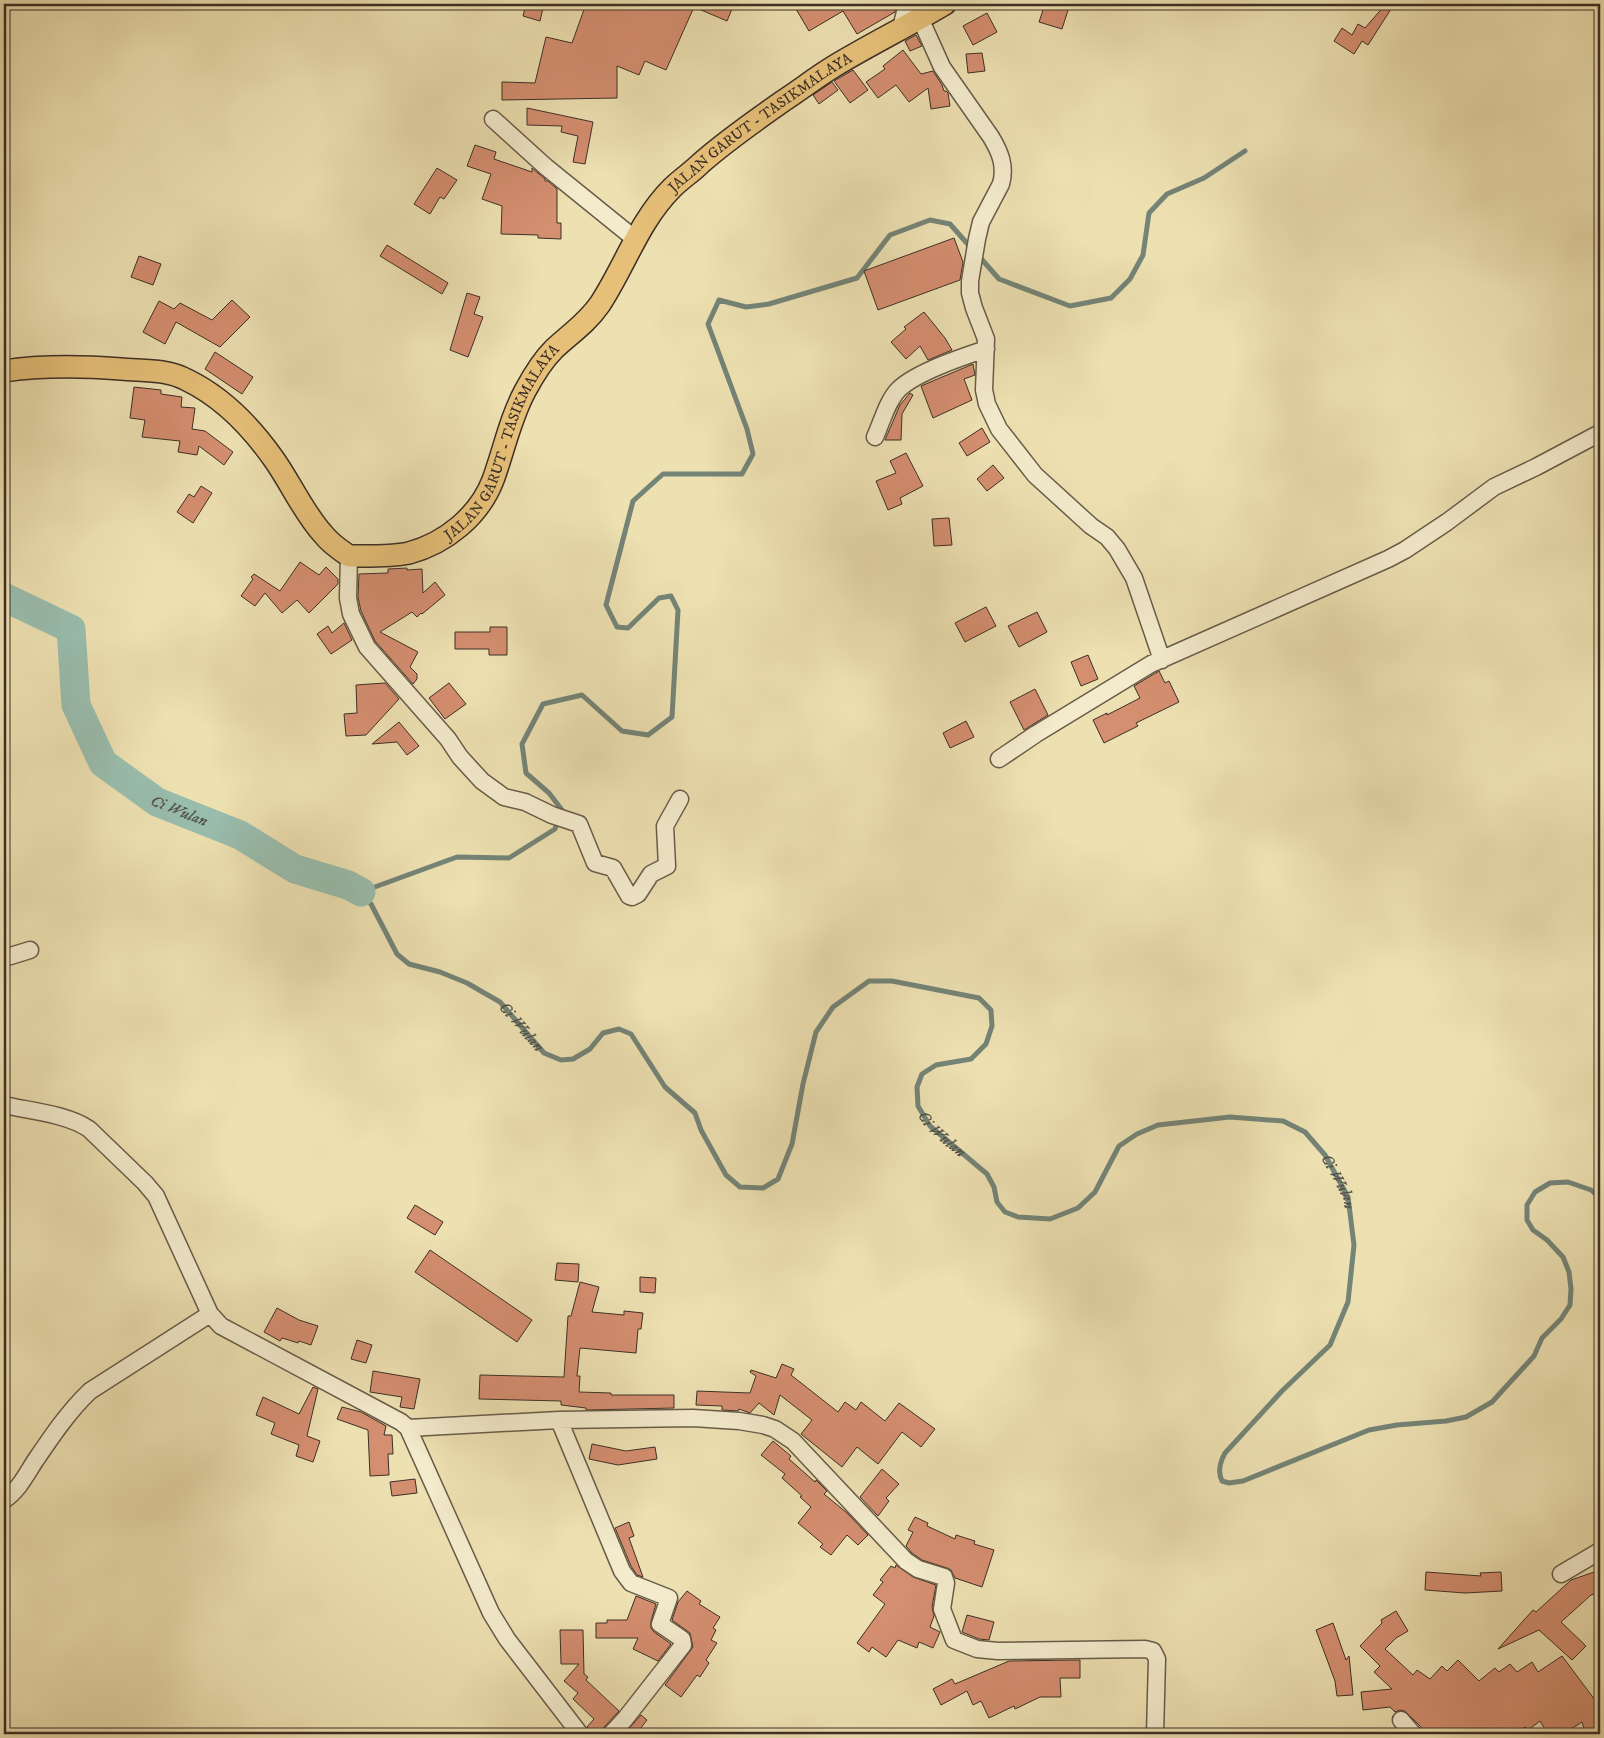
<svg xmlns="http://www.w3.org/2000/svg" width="1604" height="1738" font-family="'IM FELL DW Pica',serif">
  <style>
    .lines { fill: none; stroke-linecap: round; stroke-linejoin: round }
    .stream { stroke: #748477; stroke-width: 5 }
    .river { stroke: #99bdad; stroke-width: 29 }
    .building { fill: #d48e70; stroke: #3d2f26 }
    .minor-casing { stroke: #695b49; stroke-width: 19 }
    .major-casing { stroke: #3d2f26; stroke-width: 24 }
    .minor { stroke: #f3ebcc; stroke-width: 16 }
    .major { stroke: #e6c078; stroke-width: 21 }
    .labels { text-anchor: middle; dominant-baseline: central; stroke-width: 4; stroke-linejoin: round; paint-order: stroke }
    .street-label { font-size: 15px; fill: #3d2f26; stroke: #f3ebcc }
    .water-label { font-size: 16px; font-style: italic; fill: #545248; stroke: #f3ebcc }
  </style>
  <rect width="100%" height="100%" fill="#ede0b1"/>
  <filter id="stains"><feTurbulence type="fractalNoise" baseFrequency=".004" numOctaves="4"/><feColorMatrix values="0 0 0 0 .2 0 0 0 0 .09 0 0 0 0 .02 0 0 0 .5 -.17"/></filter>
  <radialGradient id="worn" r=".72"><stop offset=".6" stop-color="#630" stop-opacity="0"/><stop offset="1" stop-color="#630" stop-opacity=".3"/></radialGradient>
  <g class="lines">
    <!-- stream -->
    <g class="stream">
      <path id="s1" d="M972,249l-22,-25 -20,-4 -40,15 -33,43 -88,26 -23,3 -27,-7 -11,24 39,105 6,25 -11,20h-79l-30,27 -27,104 11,22 11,1 31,-30 12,-2 7,14 -6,107 -24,18 -26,-4 -40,-36 -39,9 -21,40 4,29 23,20 13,17 -7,19 -46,29 -52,-1 -96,35 10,12 26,50 12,10 31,8 27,11 33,19 44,51 17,7 12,-1 17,-10 13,-16 16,-4 12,5 34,53 30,26 6,17 25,45 14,12 23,1 15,-9 14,-35 11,-60 13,-52 17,-25 36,-26h23l87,17 12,12 1,16 -6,18 -15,15 -35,6 -14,9 -5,13 1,19 12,20 57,48 7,13 3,15 8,10 13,5 32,2 28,-11 17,-16 24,-46 18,-12 21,-9 72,-8 53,4 22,11 20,23 23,42 6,48 -6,57 -18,43 -48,46 -57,62c-5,9 -8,18 -3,28l7,2 14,-2 126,-51 28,-5 49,-4 20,-4 26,-15 42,-46 8,-18 19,-19 9,-14 1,-16 -2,-17 -6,-15 -16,-17 -14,-10 -6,-10v-15l8,-13 15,-9 18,-1 23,8 9,8"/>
      <path d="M978,255l21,24 71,27 41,-8 19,-19 13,-24 6,-42 18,-19 37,-16 41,-27"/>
    </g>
    <!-- river -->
    <path class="river" id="s2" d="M4,597l67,32 5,76 27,58 54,39 83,33 55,34 53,16 13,7"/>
  </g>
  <!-- building -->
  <path class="building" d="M526,4h18l-4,17 -17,-5z
    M586,4h148l-7,17 -33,-14 -28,63 -21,-9 -6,14 -22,-9v32l-115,2v-18l33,1 11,-46 26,6z
    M793,4h104l-2,8 -38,22 -14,-23 -34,20z
    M1045,4h13l11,3 -7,22 -23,-7z
    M1385,5l6,4 -23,36 -6,-4 -8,13 -20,-13 8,-13 10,7 6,-11 7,4z
    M987,13l10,19 -24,13 -10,-19z
    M916,35l6,11 -12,5 -5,-10z
    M903,50l18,24 12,-3 9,14 2,6h2l2,2 2,13 -19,3 -3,-21 -19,14 -13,-17 -18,13 -12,-16 19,-13 -2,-3z
    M982,53l3,18 -17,2 -2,-19z
    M853,70l15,20 -18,13 -16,-22z
    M832,82l6,8 -19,14 -6,-9z
    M527,108l66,14 -8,42 -12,-2 5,-26 -17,-4 1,-6 -35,-1z
    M475,145l21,7 -2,7 38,13v-4l13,11v2h3l9,8v34h4v16l-23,-1v-3l-37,-1 1,-28 -20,-7 9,-25 -24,-8z
    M437,168l20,12 -13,19 -4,-2 -10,17 -16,-10z
    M954,238l9,24 -3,18 -82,30 -14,-39z
    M387,245l61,38 -6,11 -62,-38z
    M139,256l22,8 -8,21 -22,-8z
    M467,293l13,4 -6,17 9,3 -15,40 -18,-7z
    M232,300l18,17 -30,30 -44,-25 -11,22 -22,-12 16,-31 15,8 6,-6 32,17z
    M924,312l21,26 7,12 -24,10 -8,-14 -14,13 -15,-17 15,-13 -2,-2z
    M215,352l38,25 -11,17 -37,-25z
    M973,364l2,11 -11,4 8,21 -39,18 -12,-32z
    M134,387l27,3v4l21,3 -1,10 14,1 -3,21 13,2 28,21 -9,13 -25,-19 -2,9 -19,-3 2,-11 -38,-4 3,-17 -15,-2z
    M910,393l3,2 -11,19 -1,26h-16l15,-35z
    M982,428l8,14 -23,14 -8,-13z
    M906,453l17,33 -23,12 2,6 -14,6 -12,-29 20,-8 -6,-12z
    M993,465l11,13 -17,13 -10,-12z
    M201,486l11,7 -19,30 -16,-11 12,-18 5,3z
    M949,518l3,27 -18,1 -2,-27z
    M300,562l19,13 7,-8 12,12v5l-29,29 -12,-13 -15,13 -17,-20 -10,13 -14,-10 12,-17 -2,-2 3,-3 26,17z
    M407,568v2l15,-1 1,24 12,-11 10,13 -23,19 -1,-1 -4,4 -5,-5 -32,20 38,20 -8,15 7,7v5l-4,5 -38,-43 -14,-30 -3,-14 1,-23 29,-1v-4z
    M986,607l10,19 -31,16 -10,-19z
    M1037,612l10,20 -28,15 -11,-21z
    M344,623l8,17 -21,14 -14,-20 11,-8 4,7z
    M490,627h17v28h-18v-6h-34v-17h35z
    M1088,655l10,24 -17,7 -10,-24z
    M1159,671l6,12 4,-2 10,21 -43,21 2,3 -34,17 -11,-23 14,-7v2l33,-17 -6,-12z
    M385,683l14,16 -33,36 -20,1 -2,-22 13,-1 -1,-28z
    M449,683l17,21 -21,15 -16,-21z
    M1035,689l13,26 -24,15 -14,-28z
    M966,721l8,16 -24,11 -7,-15z
    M399,722l20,24 -12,9 -10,-13 -25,2z
    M415,1205l28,17 -8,13 -28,-17z
    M430,1250l102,70 -15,22 -102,-70z
    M557,1263l22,1 -1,18 -23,-2z
    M640,1277l16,1 -1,15 -15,-1z
    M580,1282l19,5 -7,25 32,3v-4l19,2 -2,16h-3l-2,24 -56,-5 -3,28h3l-1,16 32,1v2h63v13l-88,2v-2l-25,-3v-4l-82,-2 1,-24 84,2 4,-61h3z
    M277,1308l22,12 19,6 -7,19 -12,-4 -1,2 -16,-5 -2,3 -16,-9z
    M357,1340l15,5 -6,18 -15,-4z
    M782,1364l12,5 -3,6 47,37 7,-10 11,8 5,-8 24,19 14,-18 36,26 -14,18 -19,-15 -24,32 -21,-17 -15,20 -41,-33 11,-14 -32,-25 -6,20 -15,-12 -9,10 -11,-4 -1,2 -16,-1v-4l-26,-1 1,-14 53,2 6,-17 -6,-4 1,-2 25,8z
    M373,1371l47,8 -6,30 -14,-2 2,-10 -32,-5z
    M313,1387l5,2 -11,47 13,5 -7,21 -17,-6 3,-11 -28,-11 4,-11 -19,-8 7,-18 36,17z
    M342,1407l19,5 25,14 -2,9h8l1,19h-5l1,21 -19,1 -2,-46 -31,-11z
    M773,1441l18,15 -2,3 26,23 1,-2 11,11 -3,3 23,19 21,22 -10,10 -11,-10 -16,20 -11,-8 3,-3 -25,-21 13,-16 -11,-10 2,-1 -20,-18 3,-4 -24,-19z
    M592,1444l34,7 29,-4 2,12 -39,6 -29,-6z
    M882,1469l17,15 -13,14 3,3 -11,15 -18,-19z
    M415,1479l2,14 -25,3 -2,-14z
    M915,1517l13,6 -1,3 28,13 1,-4 19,6 -1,3 20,6 -12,37 -27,-9 -4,-8 -4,-2 -25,-8 -10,-7 -6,-7 7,-14 -5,-2z
    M629,1522l5,14 -5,2 14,39 -6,-2 -6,-9 -16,-38z
    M896,1565l17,12 23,8 -4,22 2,9 -4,11 10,5 -7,16 -14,-6 -2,6 -19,-8 -12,17 -14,-10 -3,5 -12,-9 28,-39 -12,-9 10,-13 -3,-2 11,-14 4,2z
    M1600,1570v22l-9,3 -30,27 25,24 -14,14 -33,-30 -41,19 35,-39 3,2 35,-32z
    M1426,1572l55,4 -1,-3 21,-1 1,19 -37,2 -40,-3z
    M687,1591l14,10 -2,3 21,13 -7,11 3,2 -5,10 6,3 -11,17 3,3 -9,14 -3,-2 -16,22 -16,-12 28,-38 -3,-14 -18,-13 6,-18z
    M636,1596l20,8 -5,17v7l3,4 17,12 -13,17 -25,-12 5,-11h-42v-15h11v-3h20z
    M1396,1611l12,20 -12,7 -11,11 28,26 4,-5 13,9 12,-13 5,5 11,-11 21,21 16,-13 4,4 11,-8 7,8 15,-10 6,10 24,-16 33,44 5,18v8l-15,5 -3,-9 -19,12h-15l-8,-13 -12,9 -3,-3 -9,7h-93l-2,-7 -16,-16 -5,-1 -5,2 -5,-5 -27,3 -2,-18 31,-3 -18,-17 6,-6 -20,-20 22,-23 -1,-3z
    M967,1615l27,7 -5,18 -10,-1 -17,-7z
    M1333,1623l13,37 3,-4 4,39 -16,1 -2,-15 -19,-51z
    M560,1630h23l1,44 4,3 -2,3 33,31 -15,16 -3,7h-7l-7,-7 7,-8 -21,-20 5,-6 -14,-12 15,-17h-18z
    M1080,1660v18h-20l1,19h-21l-25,12 -1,-3 -25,12 -8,-17 -8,4 -6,-14 -26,14 -8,-16 19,-10 3,5 54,-23z
    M641,1715l6,5 -7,9 6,5h-22z"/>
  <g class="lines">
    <defs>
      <path id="minor" d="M920,18l22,49 49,70c9,15 15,29 10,47l-20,38 -4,17 -7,42v12l4,15 12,31 -2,51 3,14 12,25 36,46 56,51 16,11 10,12 17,29 28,82
        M901,28l6,-24
        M493,119l53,48 89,72
        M875,437c7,-15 12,-36 24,-48 18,-17 63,-32 87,-40
        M349,556l-1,42 3,16 16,33 81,92 12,18 22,24 22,16 21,5 27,13 27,9 16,39 18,5 16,28 3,1 6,-3 13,-20 16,-8 -2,-40 15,-27
        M999,759l37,-25 115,-70 237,-105 17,-9 42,-28 47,-35 42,-20 64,-34
        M4,958l26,-8
        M4,1105c26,6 63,9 85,24l56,54 11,13 54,118 11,12 180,96 7,6 83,185 16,26 73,95
        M559,1420l63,151 9,12 38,15 -9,26 22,15 1,6 -58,74 -14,15
        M408,1428l151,-8 134,-2 46,3 24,4 12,4 18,12 113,120 12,8 26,8 2,6 -4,26 12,31 23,9 21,2 147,-2 8,2 4,8 -2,75
        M4,1500c14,-9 22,-25 31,-39 17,-25 33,-49 55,-70l120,-77
        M1561,1574l39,-23
        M1401,1720l12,14"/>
      <g id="major">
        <path id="s3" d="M4,371c39,-6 77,-5 117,-2 23,2 46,0 66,11 35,17 64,47 86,78 18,25 30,54 50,76 7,9 17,16 26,22 19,0 40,1 60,-3 37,-10 70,-37 84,-73 11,-30 17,-61 32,-89 8,-15 17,-30 29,-42 16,-15 33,-26 46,-45 25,-38 39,-83 72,-116 9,-9 20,-16 29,-25 26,-23 54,-42 82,-62 17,-11 32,-23 50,-34 36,-22 75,-41 112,-63"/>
      </g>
    </defs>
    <!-- minor casing -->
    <use href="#minor" class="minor-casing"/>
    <!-- major casing -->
    <use href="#major" class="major-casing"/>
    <!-- minor -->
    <use href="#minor" class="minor"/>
    <!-- major -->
    <use href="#major" class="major"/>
  </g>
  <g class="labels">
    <!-- street labels -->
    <g class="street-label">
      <text stroke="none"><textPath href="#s3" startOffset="1060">JALAN GARUT - TASIKMALAYA</textPath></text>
      <text stroke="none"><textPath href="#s3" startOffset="640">JALAN GARUT - TASIKMALAYA</textPath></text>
    </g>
    <!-- water labels -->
    <g class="water-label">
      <text stroke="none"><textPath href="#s2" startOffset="305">Ci Wulan</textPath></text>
      <text stroke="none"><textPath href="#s1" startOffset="1646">Ci Wulan</textPath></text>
      <text stroke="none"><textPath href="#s1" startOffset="2546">Ci Wulan</textPath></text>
      <text stroke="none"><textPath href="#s1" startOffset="3056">Ci Wulan</textPath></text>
    </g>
  </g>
  <!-- margin -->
  <rect width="1604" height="1738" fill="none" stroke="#ede0b1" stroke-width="20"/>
  <rect x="5" y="5" width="1594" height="1728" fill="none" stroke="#3d2f26" stroke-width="2.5"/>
  <rect x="10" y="10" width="1584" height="1718" fill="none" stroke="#3d2f26"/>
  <rect width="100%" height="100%" filter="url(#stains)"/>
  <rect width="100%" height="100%" fill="url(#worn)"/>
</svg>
